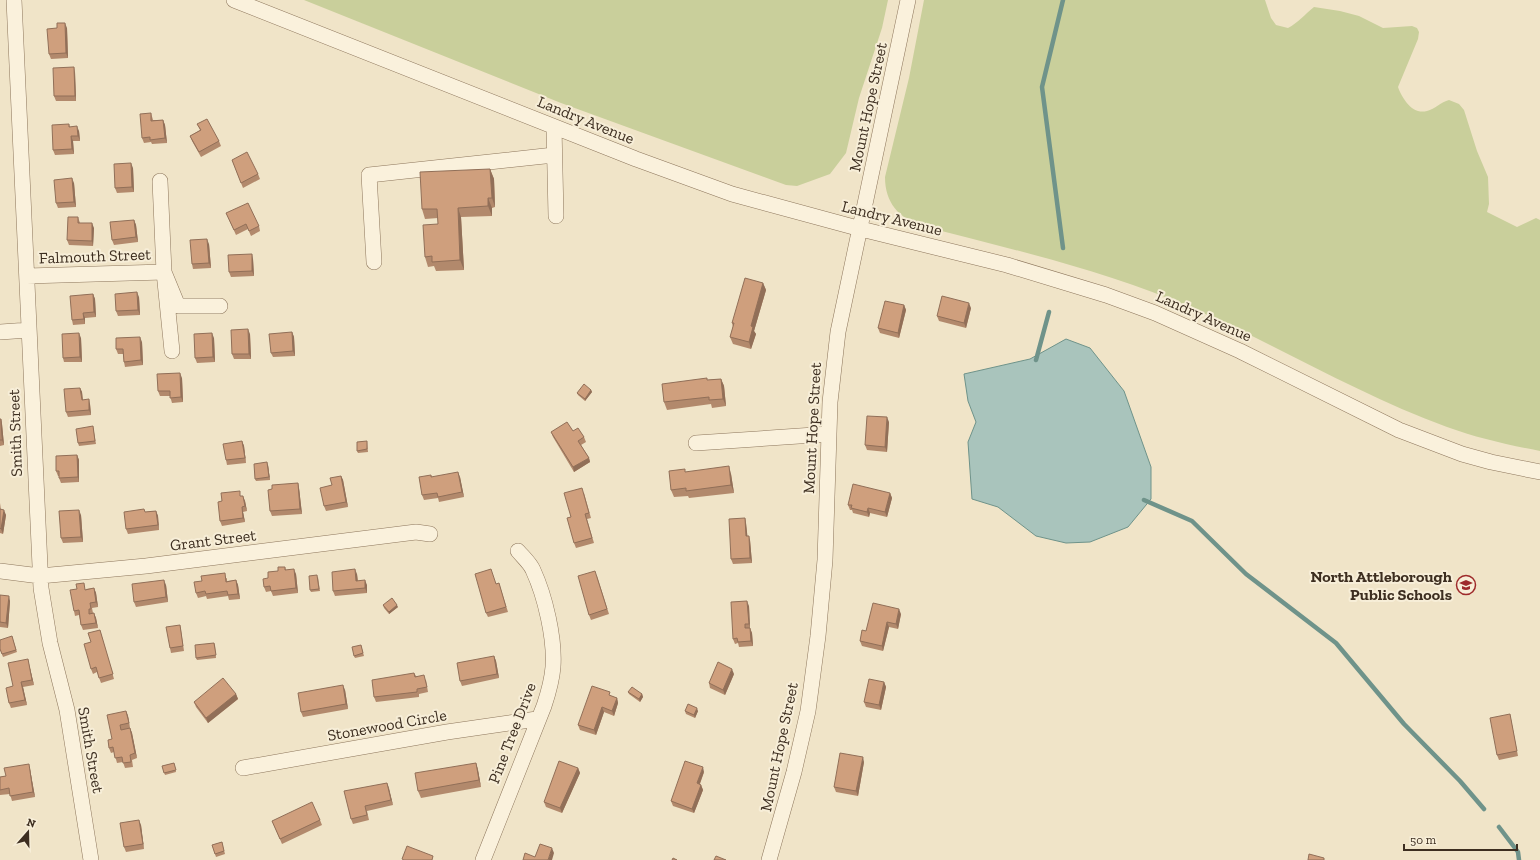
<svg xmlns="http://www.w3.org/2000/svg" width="1540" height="860" font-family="'Zilla Slab',serif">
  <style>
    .green { fill: #c9cf9b }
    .water { fill: #a9c4bc; stroke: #6f938a }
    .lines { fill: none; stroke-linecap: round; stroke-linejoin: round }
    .stream { stroke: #6f938a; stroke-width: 4.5 }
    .minor-casing { stroke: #8d765c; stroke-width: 16 }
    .minor { stroke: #faf1dc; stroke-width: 15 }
    .wall { fill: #b2896c }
    .shaded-wall { fill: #916f58 }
    .building { fill: #cf9f7d; stroke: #916f58 }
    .labels { text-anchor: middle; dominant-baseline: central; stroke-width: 4; stroke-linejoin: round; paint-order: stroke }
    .street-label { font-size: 16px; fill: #3d2e20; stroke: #f7eed8 }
    .poi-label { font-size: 16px; font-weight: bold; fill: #3d2e20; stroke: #f7eed8; text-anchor: end }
  </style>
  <rect width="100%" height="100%" fill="#f0e4c8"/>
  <!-- green -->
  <path class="green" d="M304,0h584l-6,28 -23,70 -13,55 -16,21 -33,12 -11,-1 -225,-82z
    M924,0h341l6,18 5,7 12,3c10,-5 17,-14 26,-21l26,4 19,5 24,12 29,-2 5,2 2,4 -1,7 -20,48c4,11 14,28 29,24 8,-2 14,-9 22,-11l10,4 5,6 13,41 11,26 1,27 -2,8 30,15 19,-9 4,2v231c-31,-6 -63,-13 -93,-24 -88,-32 -170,-82 -255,-119 -87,-38 -178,-58 -270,-82 -23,-8 -37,-23 -37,-49l24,-99z"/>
  <!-- water -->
  <path class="water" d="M1066,339l24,9 34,43 27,76v32l-23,28 -38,15 -24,1 -30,-7 -38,-29 -26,-8 -4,-57 8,-20 -8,-21 -4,-27 66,-15z"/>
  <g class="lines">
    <!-- stream -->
    <path class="stream" d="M1063,248l-21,-161 21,-87
      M1036,360l13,-48
      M1144,500l48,21 54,53 90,69 68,81 56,57 24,28
      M1499,827l19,25 1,8"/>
    <defs>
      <path id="minor" d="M14,0l27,588 9,55 17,67 24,150
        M234,0l402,159 96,35 129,35 146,36 99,30 49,18 85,38 159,79 63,24 29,8 49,10
        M554,127l2,89
        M160,181l4,91 8,79
        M374,262l-5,-87 185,-20
        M27,276l137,-4 14,34h42
        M0,332l29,-2
        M696,443l133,-9
        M0,571l40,5 106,-10 270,-34 14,2
        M243,768l204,-36 90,-13
        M483,860l61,-154c4,-12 8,-26 9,-39 2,-29 -8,-71 -20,-97 -3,-7 -10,-13 -15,-19
        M769,860l25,-88 14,-61 10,-75 7,-76 5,-158 8,-70 70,-332"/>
    </defs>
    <!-- minor casing -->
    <use href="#minor" class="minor-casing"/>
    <!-- minor -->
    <use href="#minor" class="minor"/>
  </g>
  <!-- wall -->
  <path class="wall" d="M67,28l1,30 -17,1 -2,-5z
    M75,72l1,29h-20l-2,-5z
    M151,113l2,7h10l2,5 2,18 -15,1 -1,-2 -7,1 -2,-5z
    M69,124l1,3 9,4 1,10h-7l1,13 -19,1 -2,-5z
    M197,124l22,17 2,5 -20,11 -9,-16 -2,-5 10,-6z
    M232,160l26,14 2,5 -17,9z
    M133,168l1,24 -17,1 -2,-5z
    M490,169l4,10 1,28 -3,1v8l-31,1 3,53 -28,1 -2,-5 -6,1 -3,-10 13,-33v-6l-13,1 -3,-10z
    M74,183l2,24 -18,1 -2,-5z
    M226,213l33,13 1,5 -9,5 -3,-7 -12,6z
    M78,217l2,6 14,5 -1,18 -24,-1 -2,-5z
    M134,220l2,5 2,17 -24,3 -2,-5z
    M209,244l2,24 -18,1 -1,-5z
    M253,259l1,17 -23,1 -2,-5z
    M763,283l3,7 -12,41 2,3 -5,15 -18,-5 -3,-7 3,-10 -1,-4z
    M93,294l2,5 1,18 -11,1v6l-12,1 -1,-5z
    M139,297l1,18 -22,1 -2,-5z
    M904,305l2,5 -7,28 -19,-5 -2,-5z
    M971,308l-5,20 -27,-7 -2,-5z
    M292,332l2,5 1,19 -22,1 -2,-4z
    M250,334l1,25h-17l-2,-5z
    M81,338l1,24h-18l-1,-4z
    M214,338l1,24 -18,1 -2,-5z
    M142,342l1,23 -18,2 -1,-5 -1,-8h-5l-2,-5z
    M182,378l1,24 -11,1 -2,-7h-10l-2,-5z
    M721,379l3,7 2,20 -14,2 -1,-4 -44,6 -3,-8 44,-22z
    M80,388l2,4 1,8 7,4 1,11 -23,2 -2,-5z
    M591,390l1,2 -7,9 -7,-6 -1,-2z
    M0,419h1l1,5 2,21 -4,1z
    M889,422l-2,30 -20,-2 -2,-5z
    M93,426l3,18 -17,2 -1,-3z
    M551,432l33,5 2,5 -5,3 8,13 1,4 -16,10 -21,-35z
    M242,441l2,5 2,17 -19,2 -1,-5z
    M367,441l1,11 -10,1 -1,-2z
    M77,455l2,5v22l-18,1 -2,-5v-2h-1l-2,-5z
    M268,465l2,15 -14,1 -1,-2z
    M686,472l45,2 3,19 -45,5 -1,-2 -14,1 -3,-7z
    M431,475l1,2h28l4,20 -25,5 -1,-4 -14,2 -2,-5z
    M341,476l2,4 5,27 -22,4 -2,-5 8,-21z
    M298,483l1,5 3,26 -30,2 -2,-5 2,-22z
    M584,493l7,25 -4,1 7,24 -18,5 -2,-5 -3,-26z
    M890,493l2,5 -5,19 -17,-4 -1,4 -16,-4 -1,-3h-2l-2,-5z
    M241,496l4,5 2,10 -4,1 2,10 -23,4 -2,-5 2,-20z
    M0,503l1,7 5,5 -3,19 -3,-1z
    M156,511l2,5 1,14 -31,4 -2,-5 19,-17z
    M81,515l2,27 -20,1 -2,-5z
    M745,518l1,5 1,13 3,4 2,23 -19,1 -2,-5z
    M285,567l1,3 10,4 2,19 -25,3 -2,-5 -5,1 -2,-5 4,-9z
    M357,574l1,7 9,4v8l-32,3 -2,-5z
    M597,576l12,38 -18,6 -2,-5z
    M318,577l2,14 -9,1 -1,-2z
    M227,578v3l9,-1 2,5 2,14 -11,1 -1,-4 -21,3 -1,-3 -8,2 -2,-5z
    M499,583l9,29 -20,5 -2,-4 10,-29z
    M166,585l2,17 -32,5 -2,-5z
    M94,588l2,5 2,14 -6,1 1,5 3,5 2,10 -15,2 -2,-5 -2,-10 -4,1 -1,-5 12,-22z
    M0,595l10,6 -2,27 -8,-1z
    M383,605l15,2 -9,7 -5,-6z
    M749,606l1,23 2,4 1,13 -14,1 -1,-4 -3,1 -2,-5z
    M901,614l-3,15 -9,-2 -6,24 -21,-5 -2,-5 6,-10z
    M180,625l1,5 3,21 -13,2 -1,-5z
    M100,630l14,49 -13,4 -4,-11 -4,2 -2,-5v-27z
    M12,636l5,16 -14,5 -3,-8z
    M214,643l1,2 1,13 -19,2 -1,-2z
    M361,645l3,11 -9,2 -1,-2z
    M494,656l2,5 3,17 -37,8 -2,-5z
    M28,659l1,5 5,21 -11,2 4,18 -16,3 -2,-5 4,-17z
    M414,673l2,3 10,4 2,12 -9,2v3l-43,5 -2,-5z
    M734,674l-9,21 -15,-7 -1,-5z
    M884,682l2,5 -5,23 -15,-3 -2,-5z
    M345,690l3,19 -45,8 -2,-5z
    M628,692l14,2 1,3 -3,5 -11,-8z
    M236,694l2,5 -30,24 -12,-16 -2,-5z
    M611,696l6,2 1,5 -4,13 -10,-4 -8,23 -16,-5 -2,-5z
    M126,711l2,5 2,12 -9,2 9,-2 2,5 5,25 -5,2 1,7 -8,1 -2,-6 -6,1 -3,-11 -3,1 -2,-5 3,-9z
    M685,711h13l-3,7 -9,-4z
    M1510,714l1,5 7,37 -19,4 -2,-5z
    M864,762l-6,34 -22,-4 -2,-5z
    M174,763l2,9 -11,3 -3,-9z
    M476,763l2,7 3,17 -60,11 -3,-7z
    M578,768l2,5 -18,40 -16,-6 -2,-5z
    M30,769l5,28 -23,4 -2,-7 -10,1v-18l6,-1z
    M704,772l-4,12 1,1 2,5 -9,23 -21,-7 -2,-5z
    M387,783l6,22 -26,6 2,9 -16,4 -2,-5z
    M320,820l2,5 -40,19 -10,-23z
    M141,825l3,24 -18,3 -2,-5z
    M222,842l3,12 -9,3 -4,-12z"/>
  <!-- shaded-wall -->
  <path class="shaded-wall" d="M65,23l2,5 1,30 -2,-5z
    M74,67l1,5 1,29 -1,-5z
    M163,120l2,5 2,18 -2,-5z
    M77,126l2,5 1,10 -2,-5z
    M71,136l2,5 1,13 -2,-5z
    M131,163l2,5 1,24 -2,-5z
    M490,169l4,10 1,28 -3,-9z
    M72,178l2,5 2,24 -2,-5z
    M488,198l4,10v8l-4,-10z
    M458,208l3,9 3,53 -4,-10z
    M134,220l2,5 2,17 -2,-5z
    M92,223l2,5 -1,18 -1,-5z
    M207,239l2,5 2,24 -2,-5z
    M252,254l1,5 1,17 -2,-5z
    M763,283l3,7 -12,41 2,3 -5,15 -2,-7 2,-16z
    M137,292l2,5 1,18 -2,-5z
    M93,294l2,5 1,18 -2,-5z
    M969,303l2,5 -5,20 -2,-5z
    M904,305l2,5 -7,28 -1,-5z
    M83,313l2,5v6l-1,-5z
    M248,329l2,5 1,25 -2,-5z
    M292,332l2,5 1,19 -2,-5z
    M79,333l2,5 1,24 -2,-5z
    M212,333l2,5 1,24 -2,-5z
    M140,337l2,5 1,23 -2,-5z
    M180,373l2,5 1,24 -2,-5z
    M721,379l3,7 2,20 -3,-7z
    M80,388l2,4 1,13 -1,-5z
    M591,390l1,2 -7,9v-2z
    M89,399l1,5 1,11 -2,-5z
    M887,417l2,5 -2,30 -2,-5z
    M1,419l1,5 2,21 -2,-5z
    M242,441l2,5 2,17 -1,-5z
    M77,455l2,5v22l-1,-5z
    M589,458l1,4 -16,10 -1,-5z
    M267,462l1,3 2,15 -1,-3z
    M729,466l2,8 3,19 -3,-8z
    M458,472l2,5 4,20 -2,-5z
    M341,476l2,4 5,27 -2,-5z
    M298,483l1,5 3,26 -2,-5z
    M890,493l2,5 -5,19 -2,-5z
    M243,496l2,5 2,10 -2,-5z
    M242,507l3,15 -2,-4z
    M868,508l2,5 -1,4 -2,-5z
    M4,510l2,5 -3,19 -2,-5z
    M79,510l2,5 2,27 -2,-5z
    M156,511l2,5 1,14 -1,-5z
    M745,518l1,5 2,18 -2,-5z
    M749,536l1,4 2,23 -2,-5z
    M294,569l2,5 2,19 -2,-5z
    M355,569l2,5 1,12 -2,-5z
    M164,580l2,5 2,17 -2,-5z
    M236,580l2,5 2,14 -2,-5z
    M365,580l2,5v8l-2,-5z
    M94,588l2,5 2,14 -2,-5z
    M9,596l1,5 -2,27 -2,-5z
    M747,601l2,5 1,23 -1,-5z
    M397,605l1,2 -9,7v-2z
    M899,609l2,5 -3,15 -2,-5z
    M94,613l2,5 2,10 -2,-5z
    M887,622l2,5 -6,24 -1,-5z
    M750,628l2,5 1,13 -2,-5z
    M494,656l2,5 3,17 -2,-4z
    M28,659l1,5 5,21 -2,-5z
    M732,669l2,5 -9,21 -2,-5z
    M21,682l2,5 4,18 -2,-5z
    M884,682l2,5 -5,23 -2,-5z
    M343,685l2,5 3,19 -2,-5z
    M236,694l2,5 -30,24 -2,-5z
    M642,694l1,3 -3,5 -1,-3z
    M617,698l1,5 -4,13 -2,-5z
    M602,707l2,5 -8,23 -2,-5z
    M697,708l1,3 -3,7 -1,-3z
    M126,711l2,5 2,12 -1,-5z
    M130,728l2,5 5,25 -2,-5z
    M863,757l1,5 -6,34 -2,-5z
    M476,763l2,7 3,17 -2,-7z
    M29,764l1,5 5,28 -2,-5z
    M703,767l1,5 -6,16 -1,-5z
    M578,768l2,5 -18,40 -2,-5z
    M387,783l2,5 4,17 -2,-5z
    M701,785l2,5 -9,23 -2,-4z
    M139,820l2,5 3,24 -1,-5z
    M552,848l2,5 -2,7h-4z"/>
  <!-- building -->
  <path class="building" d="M57,23h8l1,30 -17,1 -2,-25 10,-1z
    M74,67l1,29h-21l-1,-28z
    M151,113v8l12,-1 2,18 -15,2v-3l-8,1 -2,-24z
    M207,119l12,22 -20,11 -9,-16 11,-6 -4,-6z
    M69,124v3l8,-1 1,10h-7l1,13 -19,1 -1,-25z
    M247,152l11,22 -17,9 -9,-23z
    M131,163l1,24 -17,1 -1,-24z
    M490,169l2,29h-4v8l-30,2 2,52 -28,2v-6l-7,1 -2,-32 15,-1 -1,-15h-15l-2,-37z
    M72,178l2,24 -18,1 -2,-23z
    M248,203l11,23 -10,5 -3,-7 -12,6 -8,-17z
    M68,217h10v6h14v18l-25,-1z
    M134,220l2,17 -24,3 -2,-18z
    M207,239l2,24 -17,1 -2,-24z
    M252,254v17l-23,1 -1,-17z
    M745,278l18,5 -12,43 2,1 -4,15 -19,-5 4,-14h-2z
    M137,292l1,18 -22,1 -1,-17z
    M93,294l1,18 -11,1 1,6 -12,1 -2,-24z
    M942,296l27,7 -5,20 -27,-7z
    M885,301l19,4 -6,28 -20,-5z
    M248,329l1,25h-17l-1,-24z
    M292,332l1,19 -22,2 -2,-19z
    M79,333l1,24 -17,1 -1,-24z
    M212,333l1,24 -18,1 -1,-24z
    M140,337l1,23 -17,2 -1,-13h-7v-11z
    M180,373l1,24 -11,1v-7h-12l-1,-17z
    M707,378v2l14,-1 2,20 -14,1v-3l-45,5 -2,-18z
    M584,384l7,6 -6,9 -8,-6z
    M80,388l2,12 7,-1v11l-23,2 -2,-23z
    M867,416l20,1 -2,30 -20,-2z
    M0,419h1l1,21h-2z
    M567,422l6,9 5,-3 6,9 -6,4 11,17 -16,9 -22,-35z
    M93,426l2,15 -17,2 -2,-14z
    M242,441l3,17 -19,2 -3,-16z
    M367,441v8l-10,2v-9z
    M77,455l1,22 -19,1v-7h-3v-15z
    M267,462l2,15 -14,2 -1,-15z
    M729,466l2,19 -45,6v-3l-15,2 -2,-19 16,-2v3z
    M458,472l4,20 -24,5 -1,-4 -15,2 -3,-18 12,-2v2z
    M341,476l5,26 -22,4 -4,-18 12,-3 -2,-7z
    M298,483l2,26 -30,2 -2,-21 4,-1v-4z
    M853,484l37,9 -5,19 -17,-4 -1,4 -16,-4 1,-3h-4z
    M582,488l7,25 -4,1 7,24 -18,5 -7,-25 4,-1 -7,-24z
    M240,491v5h3l2,10 -3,1 1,11 -23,3 -2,-19 4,-1 -1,-8z
    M0,509l4,1 -3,19 -1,-1z
    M144,509l1,3 11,-1 2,14 -32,4 -2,-17z
    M79,510l2,27 -20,1 -2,-27z
    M745,518l1,18h3l1,22 -19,1 -2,-40z
    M278,567h7v3l9,-1 2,19 -25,3 -1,-5 -6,1 -1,-8 5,-1v-6l10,-1z
    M355,569l1,12 9,-1v8l-32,3 -1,-19z
    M491,569l5,15 3,-1 7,24 -20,6 -11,-39z
    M595,571l12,38 -18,6 -11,-39z
    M225,573l1,9 10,-2 2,14 -10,1 -1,-4 -21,3 -1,-3 -9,2 -2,-11 8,-1 -1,-5z
    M317,575l2,14 -9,1 -1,-14z
    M164,580l2,17 -32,5 -2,-18z
    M84,583l1,7 9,-2 2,14 -6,1 1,6h-2v5l5,-1 2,10 -15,2 -2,-15 -5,1 -4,-21 7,-1 -1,-5z
    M0,595l9,1 -3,27 -6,-1z
    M392,598l5,7 -8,7 -6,-7z
    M747,601l2,23h-4v4h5l1,13 -13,1 -1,-4 -4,1 -2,-37z
    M873,603l26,6 -3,15 -9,-2 -5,24 -22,-5 2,-11 4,1z
    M180,625l3,21 -13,2 -4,-21z
    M100,630l13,44 -14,4 -3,-11 -5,2 -7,-25 7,-2 -3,-9z
    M12,636l4,14 -14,4 -2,-5v-9z
    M214,643l2,12 -20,3 -1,-13z
    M361,645l2,8 -9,3 -2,-9z
    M494,656l3,18 -37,7 -3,-18z
    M28,659l4,21 -11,2 4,18 -16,3 -3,-15 7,-2 -5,-23z
    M718,662l14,7 -9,21 -14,-7z
    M414,673l1,4 9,-2 3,12 -10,2v3l-43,5 -2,-17z
    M223,678l13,16 -30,24 -12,-16z
    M869,679l15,3 -5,23 -15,-3z
    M343,685l3,19 -45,8 -3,-19z
    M592,686l18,6 -1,3 8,3 -5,13 -10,-4 -8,23 -16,-5z
    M632,687l10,7 -3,5 -11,-7z
    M688,704l9,4 -3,7 -9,-4z
    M126,711l3,12 -9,2 1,5 9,-2 5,25 -5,2 1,7 -8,1 -1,-6 -7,1 -2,-11 -4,1 -1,-8 4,-1 -5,-24z
    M1510,714l7,37 -20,4 -7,-37z
    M840,753l23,4 -7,34 -22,-4z
    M559,761l19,7 -18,40 -16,-6z
    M685,761l18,6 -6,16 4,2 -9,24 -21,-8z
    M174,763l2,7 -12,3 -2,-7z
    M476,763l3,17 -61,11 -3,-18z
    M29,764l4,28 -23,4 -1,-8 -9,2v-13l6,-1 -2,-8z
    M387,783l4,17 -26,6 2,9 -16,4 -7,-28z
    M312,802l8,18 -40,19 -8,-18z
    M139,820l4,24 -19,3 -4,-24z
    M222,842l2,9 -9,3 -3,-9z
    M540,844l12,4 -4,12h-25l2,-7 10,4z
    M407,846l26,10 -1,4h-28l-2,-1z
    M1309,854l15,4v2h-16z
    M716,856l10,4h-12z
    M673,858l4,2h-5z"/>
  <!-- icons -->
  <defs>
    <symbol id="school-ring" viewBox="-11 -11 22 22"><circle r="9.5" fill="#f7eed8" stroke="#9e2a2b" stroke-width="1.5"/><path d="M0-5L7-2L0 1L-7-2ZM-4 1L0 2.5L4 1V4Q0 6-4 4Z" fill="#9e2a2b"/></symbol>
  </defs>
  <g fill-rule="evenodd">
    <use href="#school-ring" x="1455" y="574" width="22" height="22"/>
  </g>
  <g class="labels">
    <!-- street labels -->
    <g class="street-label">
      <text transform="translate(868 107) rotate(-78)">Mount Hope Street</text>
      <text transform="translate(586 120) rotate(22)">Landry Avenue</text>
      <text transform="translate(892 218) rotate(14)">Landry Avenue</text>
      <text transform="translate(95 256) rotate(-2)">Falmouth Street</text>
      <text transform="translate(1204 316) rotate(24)">Landry Avenue</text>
      <text transform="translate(812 428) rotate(-87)">Mount Hope Street</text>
      <text transform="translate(15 433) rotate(-92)">Smith Street</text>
      <text transform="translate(213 540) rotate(-7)">Grant Street</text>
      <text transform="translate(387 725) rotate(-10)">Stonewood Circle</text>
      <text transform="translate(512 733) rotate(-69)">Pine Tree Drive</text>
      <text transform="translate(779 747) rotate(-78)">Mount Hope Street</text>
      <text transform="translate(91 750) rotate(80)">Smith Street</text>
    </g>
    <!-- poi labels -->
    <g class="poi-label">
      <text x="1452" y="576">North Attleborough<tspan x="1452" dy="18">Public Schools</tspan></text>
    </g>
  </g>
  <!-- north arrow -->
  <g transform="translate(28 832) rotate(20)" stroke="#f7eed8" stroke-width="3" paint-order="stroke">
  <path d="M0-3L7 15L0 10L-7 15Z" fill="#3d2e20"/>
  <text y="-6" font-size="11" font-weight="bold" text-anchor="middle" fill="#3d2e20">N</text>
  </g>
  <!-- scale -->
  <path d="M1404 844v6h113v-6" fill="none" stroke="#3d2e20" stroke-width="2"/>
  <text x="1410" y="844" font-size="12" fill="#3d2e20" stroke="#f7eed8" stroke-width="3" paint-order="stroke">50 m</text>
</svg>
